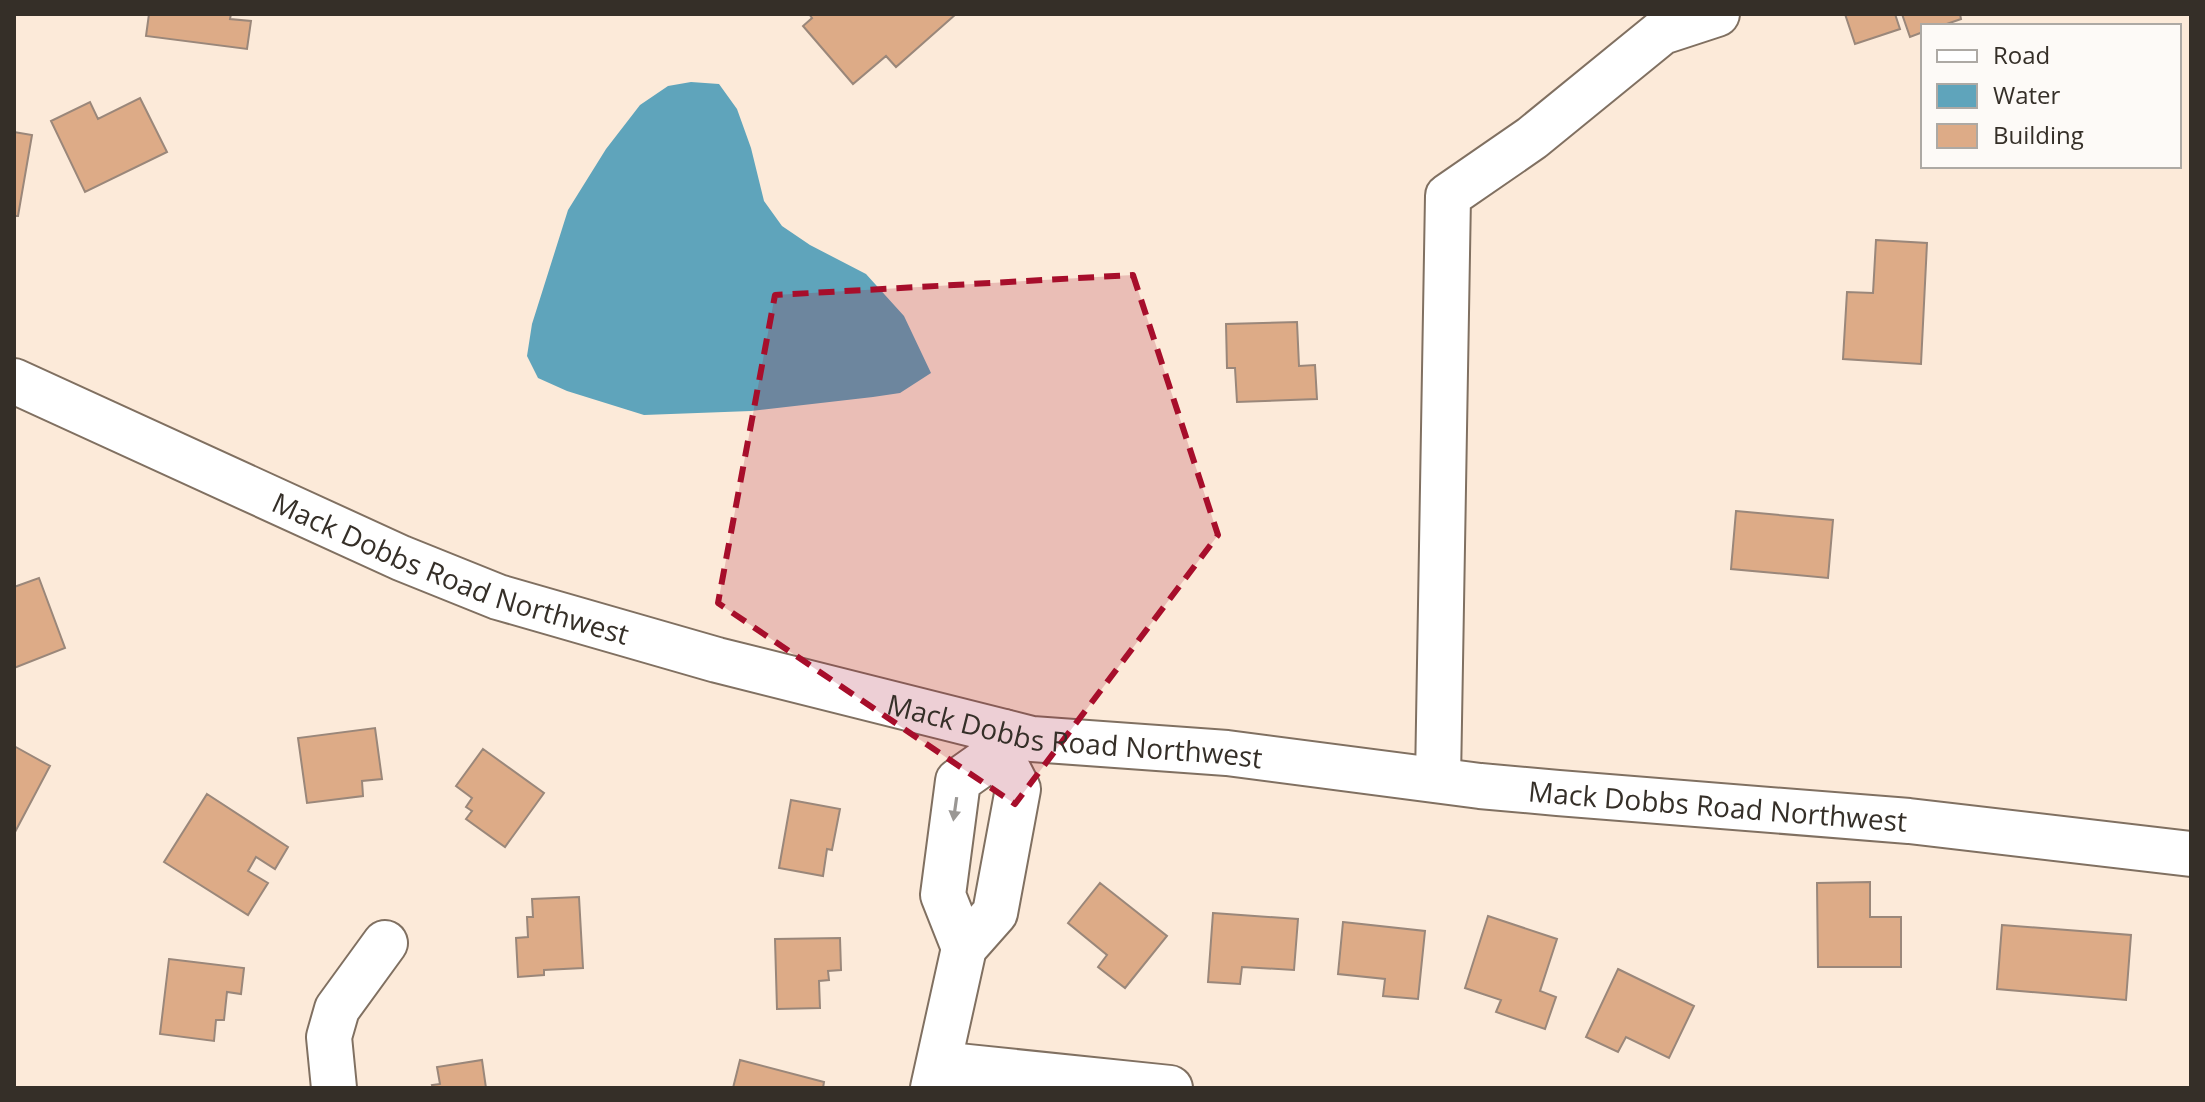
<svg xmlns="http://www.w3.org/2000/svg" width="2205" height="1102" font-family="'Open Sans',sans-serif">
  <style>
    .water { fill: #5fa4bb }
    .building { fill: #ddab87; stroke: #9a877a; stroke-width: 2 }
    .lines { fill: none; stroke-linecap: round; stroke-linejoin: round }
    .minor-casing { stroke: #807061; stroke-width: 48 }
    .minor { stroke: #fff; stroke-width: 44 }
    .oneway { fill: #9a9794 }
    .marked { fill: #a70e2b; fill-opacity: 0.2; stroke: #a70e2b; stroke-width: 6; stroke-dasharray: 16 10; stroke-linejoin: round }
    .labels { text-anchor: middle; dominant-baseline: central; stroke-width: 6; stroke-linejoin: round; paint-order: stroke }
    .street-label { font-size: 28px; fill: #352f28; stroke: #fdfaf7 }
  </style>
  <rect width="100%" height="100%" fill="#fcead9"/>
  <!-- water -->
  <path class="water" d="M691,82l28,2 18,25 14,39 13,53 18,25 28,19 56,29 38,42 27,57 -31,20 -27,4 -122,14 -107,4 -77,-24 -29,-13 -11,-22 5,-32 36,-114 38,-61 34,-44 28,-19z"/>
  <!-- building -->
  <path class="building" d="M149,14h82l-1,5 21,2 -4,28 -101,-13z
    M809,14h147l-60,53 -10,-11 -33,28 -50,-58 9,-8z
    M1845,14h50l5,15 -45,15z
    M1902,14h58l1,5 -20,7h-18v6l-13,5z
    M140,98l27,54 -82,40 -34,-71 39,-19 8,17z
    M14,132l18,3 -14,81h-4z
    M1876,240l51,3 -6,121 -78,-5 4,-67 26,1z
    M1297,322l2,44 16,-1 2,34 -80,3 -2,-34h-8l-1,-44z
    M1736,511l97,9 -5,58 -97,-9z
    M39,578l26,70 -51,20v-81z
    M375,728l7,51 -20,2 1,15 -56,7 -9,-65z
    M14,746l36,20 -35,66 -1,-1z
    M483,749l61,44 -39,54 -39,-28 6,-8 -6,-4 6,-9 -16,-12z
    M207,794l81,53 -13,22 -19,-12 -8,14 20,12 -20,32 -84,-53z
    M791,800l49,9 -8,41 -5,-1 -4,27 -44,-8z
    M1870,882v35h31v50h-83l-1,-84z
    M1100,883l67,53 -42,52 -27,-21 9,-12 -39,-32z
    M579,897l4,71 -39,2v5l-26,2 -2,-39 12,-1 -1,-20h6l-1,-18z
    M1213,913l85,6 -4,51 -52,-3 -2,17 -32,-2z
    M1488,916l69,23 -17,52 16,6 -11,32 -49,-17 5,-12 -36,-12z
    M1343,922l82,9 -7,68 -35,-3 2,-17 -47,-5z
    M2002,925l129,10 -5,65 -129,-11z
    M840,938l1,32 -13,1 1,9 -10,1 1,27 -43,1 -2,-70z
    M169,959l75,9 -3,26 -14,-2 -3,28h-8l-2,21 -54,-7z
    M1618,969l76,37 -25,52 -43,-21 -8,15 -32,-15z
    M482,1060l4,28h-53l-1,-3 8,-1 -3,-17z
    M740,1060l84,22 -1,6h-90z"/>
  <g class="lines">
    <defs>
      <g id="minor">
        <path id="s1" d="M14,381l387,177 97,39 219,63 315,79 195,14 253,33 78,7 351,28 282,33"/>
        <path d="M1438,780l10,-584 84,-58 130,-106 55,-18"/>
        <path d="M964,948l-21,-53 15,-114 41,-29 5,-20"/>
        <path d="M939,1064l231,24"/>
        <path d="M334,1088l-5,-51 8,-28 48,-66"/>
        <path d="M933,1088l31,-140 31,-35 23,-124 -19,-37"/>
      </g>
    </defs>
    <!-- minor casing -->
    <use href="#minor" class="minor-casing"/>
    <!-- minor -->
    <use href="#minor" class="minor"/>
  </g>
  <!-- one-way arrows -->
  <defs><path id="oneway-solid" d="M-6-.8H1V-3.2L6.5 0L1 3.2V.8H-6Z" transform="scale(2)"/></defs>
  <use class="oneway" href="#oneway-solid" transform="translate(955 809) rotate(98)"/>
  <!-- marked area -->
  <path class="marked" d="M1133,275l85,260 -203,269 -297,-201 57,-308z"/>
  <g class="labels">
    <!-- street labels -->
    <g class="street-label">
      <text stroke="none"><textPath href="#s1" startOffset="476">Mack Dobbs Road Northwest</textPath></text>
      <text stroke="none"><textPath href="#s1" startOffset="1124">Mack Dobbs Road Northwest</textPath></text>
      <text stroke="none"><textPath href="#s1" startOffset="1772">Mack Dobbs Road Northwest</textPath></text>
    </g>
  </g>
  <!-- border -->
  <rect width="2205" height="1102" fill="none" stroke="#352f28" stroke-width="32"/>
  <!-- legend -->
  <rect x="1921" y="24" width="260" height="144" fill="#fdfaf7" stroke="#ada9a4" stroke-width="2"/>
  <rect x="1937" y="50" width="40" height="12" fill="#ffffff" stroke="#ada9a4" stroke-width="2"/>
  <text x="1993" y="64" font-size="24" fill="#352f28">Road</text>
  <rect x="1937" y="84" width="40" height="24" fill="#5fa4bb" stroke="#ada9a4" stroke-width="2"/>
  <text x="1993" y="104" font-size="24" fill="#352f28">Water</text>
  <rect x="1937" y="124" width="40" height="24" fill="#ddab87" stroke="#ada9a4" stroke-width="2"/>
  <text x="1993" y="144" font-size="24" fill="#352f28">Building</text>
</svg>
